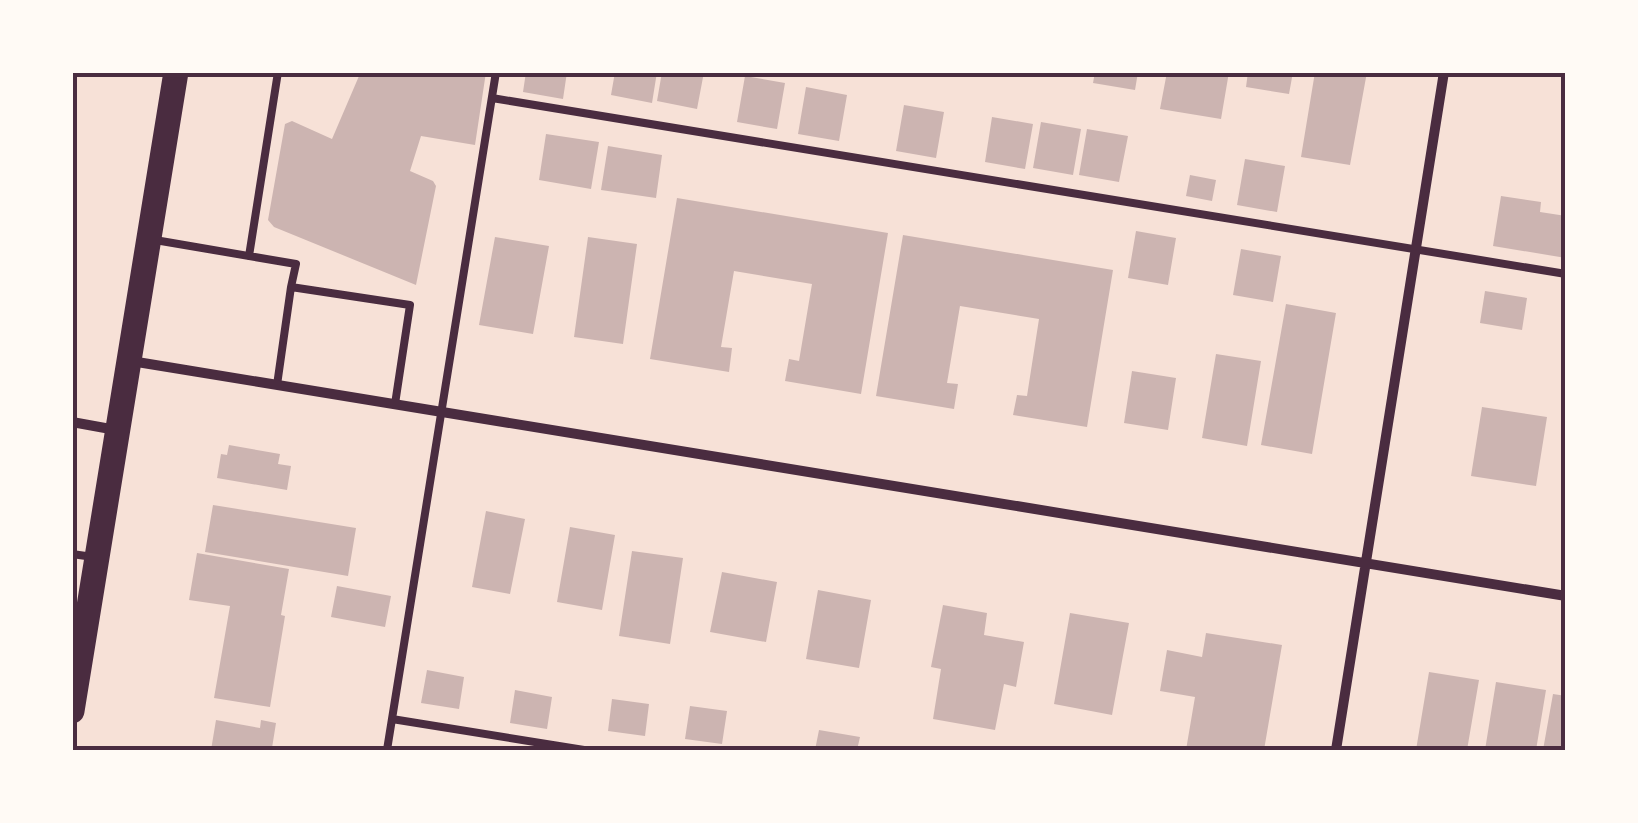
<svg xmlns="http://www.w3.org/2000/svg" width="1638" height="823" font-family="Ubuntu,sans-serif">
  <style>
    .building { fill: #ccb4b1 }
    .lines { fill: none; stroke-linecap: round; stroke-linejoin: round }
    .service { stroke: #4a2c40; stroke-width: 8 }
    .minor { stroke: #4a2c40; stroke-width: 10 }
    .primary { stroke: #4a2c40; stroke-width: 25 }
    .neatline { fill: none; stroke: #4a2c40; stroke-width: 4 }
  </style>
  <rect width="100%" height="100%" fill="#f7e1d7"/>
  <!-- building -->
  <path class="building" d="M355,72h131l-11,73 -54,-9 -11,35 23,10 3,5 -20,99 -142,-58 -6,-7 17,-96 7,-3 40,18 27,-63z
    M526,72h41l-4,27 -40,-7z
    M615,72h42l-5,31 -41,-8z
    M662,72h42l-7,37 -40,-8z
    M1095,72h43l-3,18 -42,-7z
    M1167,72h62l-8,47 -61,-10z
    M1248,72h45l-4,22 -43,-7z
    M1315,72h52l-17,93 -49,-8z
    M745,76l40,7 -8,46 -40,-7z
    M806,87l41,8 -8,46 -41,-7z
    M904,105l40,7 -8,46 -40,-7z
    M992,117l41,7 -8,45 -40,-7z
    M1041,122l40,7 -8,46 -40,-7z
    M1087,129l41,7 -9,46 -40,-7z
    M546,134l53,8 -8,47 -52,-9z
    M608,146l54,9 -6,43 -55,-8z
    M1245,159l40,7 -8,46 -40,-7z
    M1190,175l26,5 -4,21 -26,-5z
    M1501,196l40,6 -1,10 26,4v42l-73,-12z
    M677,198l211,35 -27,161 -76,-13 4,-22 10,2 13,-77 -78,-13 -13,76 11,1 -3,24 -79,-13z
    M1136,231l40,7 -8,47 -40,-7z
    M903,235l210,35 -26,157 -74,-12 4,-20 10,1 12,-77 -79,-13 -13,77 11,1 -4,25 -78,-13z
    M495,237l54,9 -16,88 -54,-9z
    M588,237l49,7 -14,100 -49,-7z
    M1241,249l40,7 -8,46 -40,-7z
    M1485,291l42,7 -5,32 -42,-7z
    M1286,304l50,9 -24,141 -51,-9z
    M1216,354l45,7 -14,85 -45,-8z
    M1132,371l44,7 -8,52 -44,-7z
    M1482,407l65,10 -11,69 -65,-10z
    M229,445l51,9 -2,10 13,2 -4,24 -70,-12 4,-24 6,1z
    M213,505l143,23 -8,48 -143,-24z
    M486,511l39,8 -15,75 -38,-7z
    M570,527l45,8 -13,75 -45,-8z
    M632,551l51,7 -13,86 -51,-8z
    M197,553l92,16 -8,46 4,1 -15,91 -56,-9 16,-92 -41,-6z
    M722,572l55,10 -11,60 -56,-10z
    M337,586l54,10 -6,31 -54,-10z
    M818,590l53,10 -12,68 -53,-9z
    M943,605l44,8 -3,22 40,7 -8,45 -12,-3 -9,46 -62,-11 8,-50 -10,-2z
    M1070,613l59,10 -17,92 -58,-11z
    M1206,633l76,12 -18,105h-78l9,-53 -35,-6 7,-41 35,7z
    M427,670l37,7 -5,32 -38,-6z
    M1429,672l50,8 -12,70h-51z
    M1496,682l50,8 -10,60h-51z
    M515,690l37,7 -5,32 -37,-6z
    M1553,694l13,2v54h-23z
    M612,699l37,5 -4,32 -37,-5z
    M690,706l37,5 -5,33 -37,-5z
    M216,720l44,8 1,-8 15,3 -4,25 -61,2z
    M819,730l41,7 -3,13h-42z"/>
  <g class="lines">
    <!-- service -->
    <path class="service" d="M492,98l1074,176
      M155,240l141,24 -5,23
      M249,256l29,-184
      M277,385l14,-98 119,18 -15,99
      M72,554l21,3
      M392,719l192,31
      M387,750l109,-678"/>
    <!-- minor -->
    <path class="minor" d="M131,361l1435,235
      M72,422l44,8
      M1336,750l108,-678"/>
    <!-- primary -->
    <path class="primary" d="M72,711l104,-639"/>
  </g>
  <!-- border -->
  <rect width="1638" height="823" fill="none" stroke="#fffaf5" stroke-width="150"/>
  <rect x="75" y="75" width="1488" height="673" class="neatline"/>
</svg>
